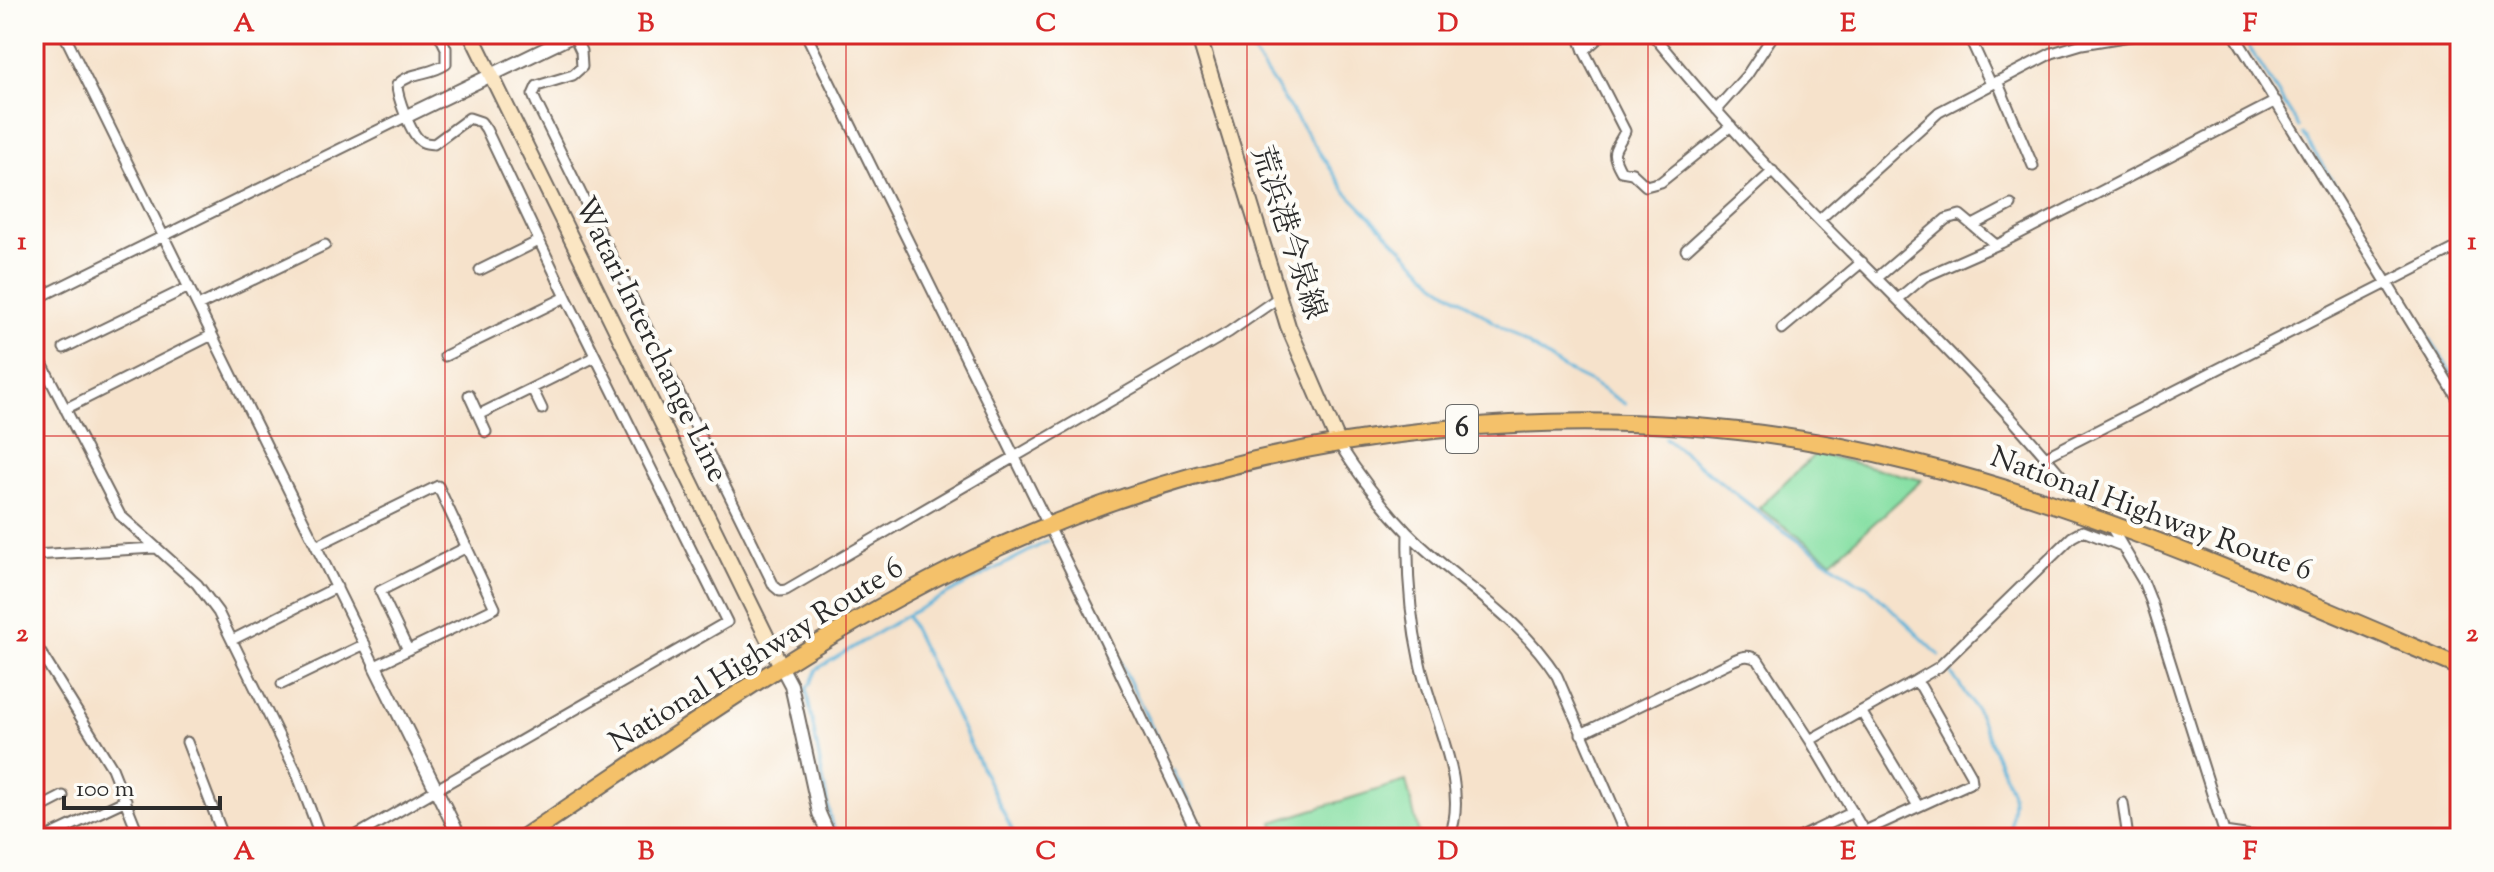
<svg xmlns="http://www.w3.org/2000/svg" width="2494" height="872" font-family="'Sorts Mill Goudy','Noto Serif JP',serif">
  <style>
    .green { fill: #88e0a5; stroke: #5a8668; stroke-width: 2 }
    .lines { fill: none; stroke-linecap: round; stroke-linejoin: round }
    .stream { stroke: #5cb2d9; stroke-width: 3 }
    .minor-casing { stroke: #726b63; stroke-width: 13 }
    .tertiary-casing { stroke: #726b63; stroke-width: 16 }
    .secondary-casing { stroke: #726b63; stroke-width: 18 }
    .trunk-casing { stroke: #726b63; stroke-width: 20 }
    .minor { stroke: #fff; stroke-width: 9 }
    .tertiary { stroke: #fff; stroke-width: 12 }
    .secondary { stroke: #fbe6c3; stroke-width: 14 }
    .trunk { stroke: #f4c16a; stroke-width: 16 }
    .grid { fill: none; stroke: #d62828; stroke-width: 2; stroke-opacity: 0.55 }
    .labels { text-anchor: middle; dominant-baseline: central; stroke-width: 8; stroke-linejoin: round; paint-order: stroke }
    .shield { fill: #fdfcf7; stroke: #6a6a68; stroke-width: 2 }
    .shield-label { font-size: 28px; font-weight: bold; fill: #2b2b2b }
    .street-label { font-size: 30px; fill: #2b2b2b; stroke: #fdfcf7 }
    .neatline { fill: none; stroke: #d62828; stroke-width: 3 }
    .grid-label { font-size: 26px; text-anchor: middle; font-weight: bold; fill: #d62828 }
  </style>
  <rect width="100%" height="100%" fill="#fdfcf7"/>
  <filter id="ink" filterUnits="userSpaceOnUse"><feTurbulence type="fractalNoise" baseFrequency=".0125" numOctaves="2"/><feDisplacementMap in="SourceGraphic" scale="16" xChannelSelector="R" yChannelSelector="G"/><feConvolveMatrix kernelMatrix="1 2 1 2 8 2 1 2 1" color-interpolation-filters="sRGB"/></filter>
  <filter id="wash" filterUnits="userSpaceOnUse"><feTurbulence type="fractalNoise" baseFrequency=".006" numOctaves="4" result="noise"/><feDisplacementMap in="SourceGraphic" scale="32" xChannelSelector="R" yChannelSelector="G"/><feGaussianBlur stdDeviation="1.8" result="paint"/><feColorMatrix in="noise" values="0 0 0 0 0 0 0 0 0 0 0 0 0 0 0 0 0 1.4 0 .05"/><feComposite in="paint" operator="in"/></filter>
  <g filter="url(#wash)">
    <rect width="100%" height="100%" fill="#f6e2cb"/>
    <!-- green -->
    <path class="green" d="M1816,453l106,27 -90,81 -73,-53z
      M1406,781l14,57h-144l-3,-16z"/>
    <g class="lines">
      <!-- stream -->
      <path class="stream" d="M1231,34l20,16 95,142 90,91 128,86 27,13 34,22
        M2241,34l58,93
        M2303,134l64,102
        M2371,243l20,32
        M2397,285l63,102
        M1665,438l105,83 88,61 9,3 72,70
        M1096,611l69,144
        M907,616l109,222
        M1945,664l31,45 35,81 2,11 -3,37
        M1173,770l34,68
        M839,838l-8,-16 -25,-134 5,-5 6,-14 85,-51 146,-77"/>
    </g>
  </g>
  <g filter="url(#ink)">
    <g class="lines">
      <defs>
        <path id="minor" d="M64,34l311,632 120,-58 -57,-122 -122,60
          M573,34l8,17 1,16 -9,8 -36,11 -4,9 3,7 238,484 6,5 6,-1 443,-258 49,-34
          M806,34l290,588 103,216
          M1578,34l6,17 41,80c-8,19 -17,17 -4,40l11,2 14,13 15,-4 70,-56
          M1652,34c49,60 100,118 154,173 91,93 185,182 267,283l5,10v12
          M1968,34l23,50
          M2234,34l226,368
          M1584,51l19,-17
          M1997,81l36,85
          M1716,110l31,-35 27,-41
          M1819,220l120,-108 113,-59 30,-9 60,-10
          M1973,225l38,-20
          M1686,250l87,-79
          M480,270l59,-29
          M1877,278l69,-59 14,-4 36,30
          M1898,299l26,-22 77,-34 275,-142
          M34,300l373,-184
          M198,306l127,-61
          M1782,329l80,-67
          M34,348l86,167 77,69 21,28 78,159 25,67
          M64,348l125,-61
          M445,356l121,-59
          M532,388l10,21
          M469,395l17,37
          M65,409l147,-74
          M478,415l117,-58
          M1339,444c20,31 42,61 68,88 51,52 108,79 150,144l70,162
          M2045,457l415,-211
          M2110,525l33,56 8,20 75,237
          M1408,533c-1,42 3,89 12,130 11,54 51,122 29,175
          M34,555l121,-7
          M232,640l105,-53
          M34,642l78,126 28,70
          M408,650l-28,-59 87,-44
          M1915,681l24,-14 133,-130 11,-6 39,15
          M282,684l83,-40
          M1861,711l57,95
          M1581,734l153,-74c9,-4 15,-6 24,0l52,80 58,98
          M1810,740l105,-59 6,6 50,88 1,7 -107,49
          M187,742l37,96
          M2123,803l5,35
          M34,811l29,-15
          M2224,832l42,6
          M45,838l81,-38
          M352,838l375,-216 -161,-325 -80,-168 -5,-7 -12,-4 -35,26c-5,-1 -9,0 -13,-3 -10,-6 -24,-45 -24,-56 14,-14 34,-10 49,-21v-16l-7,-14
          M1799,838l54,-26"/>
        <path id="tertiary" d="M407,116l169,-82
          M375,666l85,172
          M782,668l9,17 28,128 11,25"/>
        <path id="secondary" d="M471,34l311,634
          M1198,34l90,292 51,118"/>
        <path id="trunk" d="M523,838c146,-98 293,-204 452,-280 287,-137 630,-173 938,-95 189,47 368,128 547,204"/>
      </defs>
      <!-- minor casing -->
      <use href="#minor" class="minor-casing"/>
      <!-- tertiary casing -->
      <use href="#tertiary" class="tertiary-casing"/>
      <!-- secondary casing -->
      <use href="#secondary" class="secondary-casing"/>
      <!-- trunk casing -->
      <use href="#trunk" class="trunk-casing"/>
      <!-- minor -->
      <use href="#minor" class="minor"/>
      <!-- tertiary -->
      <use href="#tertiary" class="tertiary"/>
      <!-- secondary -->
      <use href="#secondary" class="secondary"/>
      <!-- trunk -->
      <use href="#trunk" class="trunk"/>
    </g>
  </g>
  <!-- grid -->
  <path class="grid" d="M445,34v804M846,34v804M1247,34v804M1648,34v804M2049,34v804M34,436h2426"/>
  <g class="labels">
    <!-- shield labels -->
    <rect class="shield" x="1446" y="405" width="32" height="48" rx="6"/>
    <g class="shield-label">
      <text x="1462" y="429">6</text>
    </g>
    <!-- street labels -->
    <g class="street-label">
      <text transform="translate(1287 233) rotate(72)">荒浜港今泉線</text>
      <text transform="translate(650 340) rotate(64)">Watari Interchange Line</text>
      <text transform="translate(2151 515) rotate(20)">National Highway Route 6</text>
      <text transform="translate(757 656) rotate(-32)">National Highway Route 6</text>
    </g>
  </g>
  <!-- margin -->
  <rect width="2494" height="872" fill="none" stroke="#fdfcf7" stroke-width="88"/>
  <!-- scale -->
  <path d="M64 796v12h156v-12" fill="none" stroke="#2b2b2b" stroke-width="4"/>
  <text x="76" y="796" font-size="24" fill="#2b2b2b" stroke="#fdfcf7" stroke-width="6" paint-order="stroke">100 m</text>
  <rect x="44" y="44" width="2406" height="784" class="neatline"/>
  <g class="grid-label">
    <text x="244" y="31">A</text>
    <text x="646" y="31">B</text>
    <text x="1046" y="31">C</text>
    <text x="1448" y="31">D</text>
    <text x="1848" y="31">E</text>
    <text x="2250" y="31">F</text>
    <text x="22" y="249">1</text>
    <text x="2472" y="249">1</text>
    <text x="22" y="641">2</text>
    <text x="2472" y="641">2</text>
    <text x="244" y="859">A</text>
    <text x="646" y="859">B</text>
    <text x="1046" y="859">C</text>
    <text x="1448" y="859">D</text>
    <text x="1848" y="859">E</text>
    <text x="2250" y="859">F</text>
  </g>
</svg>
